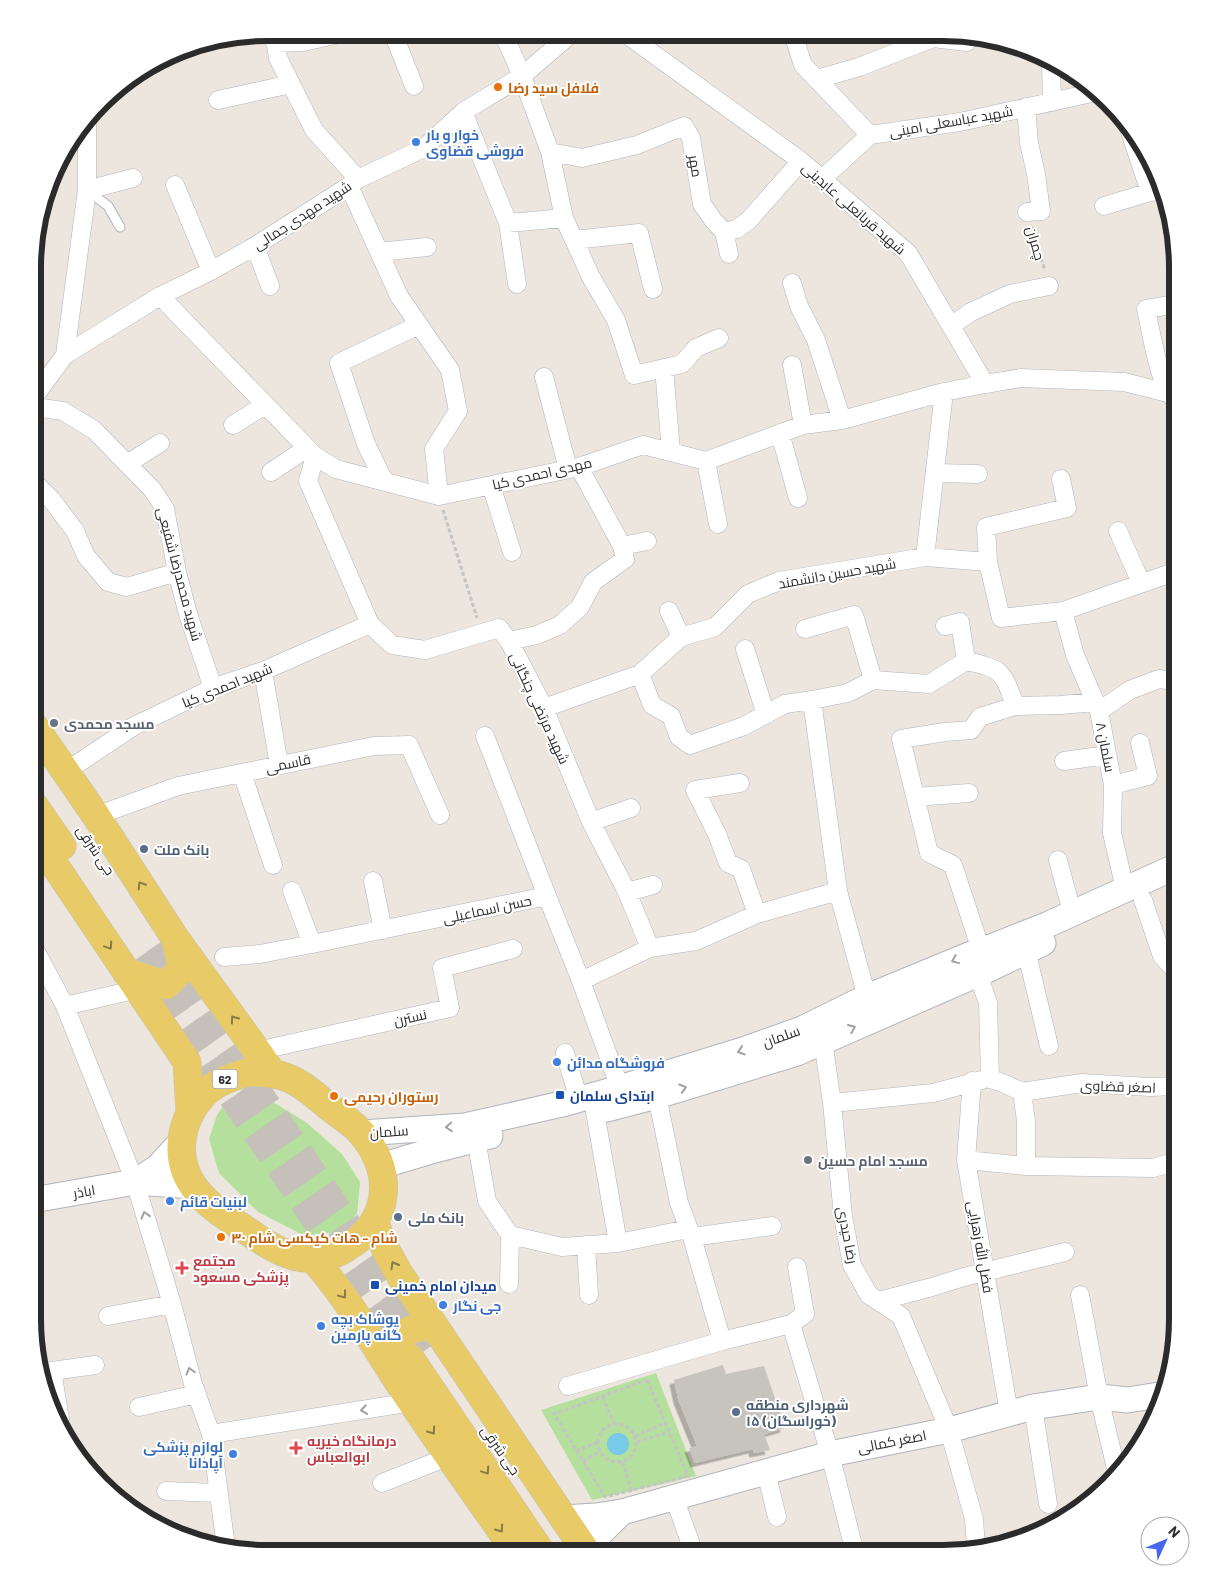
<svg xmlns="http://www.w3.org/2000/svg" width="1210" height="1586" font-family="Barlow,Cairo,sans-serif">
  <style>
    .green { fill: #b4df9d }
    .water { fill: #77cae8 }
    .building { fill: #c7c3bd; filter: url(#shadow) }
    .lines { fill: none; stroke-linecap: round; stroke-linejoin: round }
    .primary-tunnel { stroke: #c5c1ba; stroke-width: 28; stroke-dasharray: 28 14; stroke-linecap: butt }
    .lane-casing { stroke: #b1b4bd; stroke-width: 11 }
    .street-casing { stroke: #b1b4bd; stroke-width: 19 }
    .secondary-casing { stroke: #b1b4bd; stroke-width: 27 }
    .primary-casing { stroke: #c4c4c4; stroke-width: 29 }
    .path { stroke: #c4c4c4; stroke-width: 3; stroke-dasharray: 4 2.5; stroke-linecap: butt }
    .lane { stroke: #fff; stroke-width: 9 }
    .street { stroke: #fff; stroke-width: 18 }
    .secondary { stroke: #fff; stroke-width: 25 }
    .primary { stroke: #e8ca66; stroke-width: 28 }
    .oneway { stroke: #8a7a48 }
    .oneway2 { stroke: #a0a0a0 }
    .food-dot { fill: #e8710a; stroke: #fff; stroke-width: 2 }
    .shop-dot { fill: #3f7fe0; stroke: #fff; stroke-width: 2 }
    .worship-dot { fill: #6b7280; stroke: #fff; stroke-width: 2 }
    .service-dot { fill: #5c6f8a; stroke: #fff; stroke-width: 2 }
    .transit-dot { fill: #1a4fb4; stroke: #fff; stroke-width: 2 }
    .health-dot { fill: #e0444e; stroke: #fff; stroke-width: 2 }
    .labels { text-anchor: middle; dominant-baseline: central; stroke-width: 4; stroke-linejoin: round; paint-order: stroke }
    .shield { fill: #fff; stroke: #6b6b6b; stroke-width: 1 }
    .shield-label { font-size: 12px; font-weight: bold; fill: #2b2b2b }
    .food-label { font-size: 14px; font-weight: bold; fill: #c56008; stroke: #fff; text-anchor: start }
    .street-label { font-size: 14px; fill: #2b2b2b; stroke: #fff }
    .shop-label { font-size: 14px; font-weight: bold; fill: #366cbe; stroke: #fff; text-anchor: start }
    .worship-label { font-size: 14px; font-weight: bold; fill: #5b616d; stroke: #fff; text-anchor: start }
    .service-label { font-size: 14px; font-weight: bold; fill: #4e5e75; stroke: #fff; text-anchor: start }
    .transit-label { font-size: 14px; font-weight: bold; fill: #164399; stroke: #fff; text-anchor: start }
    .health-label { font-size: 14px; font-weight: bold; fill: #be3a42; stroke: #fff; text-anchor: start }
    .rim { fill: none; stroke: #2b2b2b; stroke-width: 6 }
  </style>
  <defs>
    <filter id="shadow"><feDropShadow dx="-4.5" dy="4.5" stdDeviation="0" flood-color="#0004"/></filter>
  </defs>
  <rect width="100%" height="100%" fill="#ece6de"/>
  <!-- green -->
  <path class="green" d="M245,1094l18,3 15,8 29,18 35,31 18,28 -3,32 -18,18 -34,4 -47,-24 -39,-39 -10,-34 8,-24 9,-13z
    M656,1373l40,103 -104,24 -51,-90z"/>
  <!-- water -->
  <path class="water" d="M607 1444a11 11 0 1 1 22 0a11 11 0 1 1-22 0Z"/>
  <!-- building -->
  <path class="building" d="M723,1365l3,9 38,-8 21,62 -21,6 6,16 -16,3 -1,-4 -58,14 -6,-15 8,-2 -19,-47 -4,-19z"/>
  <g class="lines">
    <!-- primary-tunnel -->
    <path class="primary-tunnel" d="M158,944l272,403
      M138,958l272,400"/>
    <defs>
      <path id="lane" d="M87,190l21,16 12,21"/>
      <path id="street" d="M274,33l4,25 36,72 44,49
        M393,33l21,53
        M503,33l19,43 28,76 14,66 27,59 25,43 18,55 48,-11 14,-16 23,-10
        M626,34l175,127 107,92 77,131 36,-6 103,4 44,11h9
        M793,34l10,31 67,70
        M275,43l28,-1 41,-9
        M1051,64l1,38
        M817,79l42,-12 74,-29 34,4
        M218,100l73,-16
        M1026,107l3,36 7,31 5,37 -14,1
        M463,112l45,111 9,61
        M1128,126l22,66
        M550,152l32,6 55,-13 47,-19 7,12 11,66 11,16 11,12 13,-3 12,-9 52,-59
        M822,179l48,-44 90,-13 136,-30
        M175,185l36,86
        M349,186l50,110 51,74 8,41 -24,38 5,47
        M87,190l46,-12
        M1104,206l46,-14 10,-1
        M508,223l56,-5
        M724,232l5,22
        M574,240l65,-7 14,56
        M255,246l15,40
        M379,252l48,-5
        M792,283l7,23 17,34 26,80
        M160,296l155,160 21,13 103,27 140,-29 64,-22 63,16 97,-36 39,-5 102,-28 41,-8
        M952,325l19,-13 39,-18 39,-8
        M65,355l22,-165v-69
        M792,365l11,60
        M664,368l7,84
        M544,377l24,92
        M34,397l31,-42 95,-59 51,-25 44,-25 94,-60 9,-7 66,-31 39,-36 59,-36 50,-43
        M1174,399c-15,-14 -23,-68 -28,-90l31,-5
        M34,407l29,4 31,19 58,59 13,20 12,63 11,42 25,74
        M233,425l32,-20
        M780,433l18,65
        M315,456l-7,25 62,143 22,21 33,5 74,-22 10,13 35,67 47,114 36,70 23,56
        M706,461l12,63
        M127,464l33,-21
        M271,472l36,-24
        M935,473l43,1
        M1061,479l6,29 -81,19 2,35 13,56 62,-7 114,-40
        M384,481l-18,-37 -27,-81 80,-38
        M34,482l17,17 24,32 11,25 22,26 19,5 50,-15
        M491,485l21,67
        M1118,531l23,52
        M622,546l25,-5
        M925,557l19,-165
        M669,611l12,26
        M1063,611l12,44 24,56 14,74 -1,48 13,56
        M945,626l15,-4 6,39
        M805,629l49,-14 19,65
        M509,641l28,-6 23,-10 20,-18 13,-25 32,-23 -3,-13 -43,-79
        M745,649l21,66
        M263,671l16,94
        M640,674l12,31 19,11 8,21 11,8 54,-19 41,-22 27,-4
        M544,708l96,-34 41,-37 34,-10 33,-33 31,-13 146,-24 63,5
        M1099,711l31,-21 29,-11 17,2
        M485,736l62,160
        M1064,761l43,-6
        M65,772l69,-46 79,-38 50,-17 107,-47
        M242,773l31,92
        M740,783l-45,7 22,44 11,29 13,6 16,45
        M1113,785l35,-9 -8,-33
        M915,797l54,-4
        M96,816l82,-30 196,-40 35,-1 31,70
        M591,822l40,-14
        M1058,860l14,52
        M373,881l10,49
        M292,891l20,53
        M838,891l29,106
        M627,892l26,-7
        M1143,900l19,56 15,16
        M33,946l32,60 70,176 37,122 21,80 18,50 15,113
        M981,950l-28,-85 -24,-12 -28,-114 44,-7 26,-2 9,-13 35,-11 45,-1 36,-3
        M1026,950l23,96
        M224,957l36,-3 52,-10 235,-48 34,85 39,107
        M978,974l10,29 2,76 13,4 19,9 60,-9 68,4 27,-1
        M581,981l69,-33 46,-7 61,-27 81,-23 -26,-191 36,-7 25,-13 56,4 37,-23c37,8 37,10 49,45
        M65,1006l73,-17
        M823,1041l9,62 11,113 9,49 17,30 32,21 48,114 25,89 2,27
        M257,1051l193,-43 -8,-40 71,-19
        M565,1053l14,47
        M972,1081l-6,79 43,253
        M1022,1092l4,29v45
        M657,1096l22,107 13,34 30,104 69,-17 39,130 25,99
        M832,1103l101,-10 49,-13
        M595,1112l23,131
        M476,1139l11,62 23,34 52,12 56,-4 70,-14
        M966,1160l60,6 127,2 24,-7
        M692,1237l80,-11
        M586,1245l3,50
        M509,1284l1,-49
        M1080,1295l19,102 18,76
        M879,1301l53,-14 32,-10 101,-25
        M108,1316l64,-12
        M791,1324l14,-10 -8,-47
        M52,1371l9,54
        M45,1372l50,-7
        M568,1386l154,-45
        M139,1407l58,-13
        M1033,1407l15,97
        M211,1434l201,-32
        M766,1472l11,45
        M382,1483l68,-27
        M166,1491l52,2
        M674,1497l20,56"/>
      <path id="secondary" d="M607,1109l50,-13 140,-43 190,-83 56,-27
        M362,1133l103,-7 101,-23 54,-15 123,-38 59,-21 65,-32 114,-47 10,-3 58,-23 128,-58
        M381,1166l50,-15 59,-15
        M135,1182l23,-15 23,-25
        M33,1200l102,-18 58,4
        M563,1518l33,-2 26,-4 208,-58 119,-24 84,-23 66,-10 29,3 37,-6
        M584,1549l38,-37"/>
      <path id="primary" d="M34,726l62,90 79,122 82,113 15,22
        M33,804l29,42
        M33,833l154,229 3,50
        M126,972l40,13 16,-16 -6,-28
        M248,1072c14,1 27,0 40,6 15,6 28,18 40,28 11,9 27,18 35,29 31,39 28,86 -17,113 -39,24 -70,3 -103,-20 -18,-12 -36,-23 -49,-41 -21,-29 -14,-68 10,-93 12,-12 28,-17 44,-22z
        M374,1222l12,28 12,22 189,281
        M312,1258c36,39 58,81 87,125 38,57 78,113 117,169
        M410,1358l131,194
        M391,1370c-2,-16 4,-32 19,-40 6,-3 17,-3 24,-4"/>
    </defs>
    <!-- lane casing -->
    <use href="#lane" class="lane-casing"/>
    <!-- street casing -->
    <use href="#street" class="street-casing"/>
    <!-- secondary casing -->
    <use href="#secondary" class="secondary-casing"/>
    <!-- primary casing -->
    <use href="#primary" class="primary-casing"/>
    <!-- path -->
    <path class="path" d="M1032,227l13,44
      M443,510l34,108
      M647,1380l41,96 -83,21 -51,-83z
      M603,1397l11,27
      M598 1443a19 19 0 1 1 38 0a19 19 0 1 1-38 0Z
      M635,1436l31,-13
      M637,1442l32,-10
      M576,1451l22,-9
      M583,1462l17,-11
      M623,1462l8,28
      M616,1545l5,8"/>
    <!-- lane -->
    <use href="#lane" class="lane"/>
    <!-- street -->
    <use href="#street" class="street"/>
    <!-- secondary -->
    <use href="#secondary" class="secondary"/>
    <!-- primary -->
    <use href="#primary" class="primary"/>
  </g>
  <!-- one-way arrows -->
  <defs><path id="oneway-chevron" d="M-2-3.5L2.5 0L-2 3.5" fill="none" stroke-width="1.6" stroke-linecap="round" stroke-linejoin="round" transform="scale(1.25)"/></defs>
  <g class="oneway">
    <use href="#oneway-chevron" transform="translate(141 885) rotate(-123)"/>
    <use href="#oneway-chevron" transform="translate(109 946) rotate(56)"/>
    <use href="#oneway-chevron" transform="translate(234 1019) rotate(-126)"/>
    <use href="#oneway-chevron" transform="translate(394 1265) rotate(-120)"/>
    <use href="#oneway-chevron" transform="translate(343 1295) rotate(53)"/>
    <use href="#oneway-chevron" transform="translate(432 1431) rotate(55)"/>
    <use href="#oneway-chevron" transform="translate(486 1471) rotate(56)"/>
    <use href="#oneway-chevron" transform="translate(500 1529) rotate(55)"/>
  </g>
  <g class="oneway2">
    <use href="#oneway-chevron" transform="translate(955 960) rotate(158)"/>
    <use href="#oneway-chevron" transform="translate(852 1028) rotate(-23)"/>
    <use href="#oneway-chevron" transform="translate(741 1051) rotate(162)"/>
    <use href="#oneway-chevron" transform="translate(683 1088) rotate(-17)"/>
    <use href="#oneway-chevron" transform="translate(449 1127) rotate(176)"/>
    <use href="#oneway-chevron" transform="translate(145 1215) rotate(-107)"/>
    <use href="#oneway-chevron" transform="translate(190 1371) rotate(-105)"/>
    <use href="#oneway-chevron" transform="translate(364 1410) rotate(171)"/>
  </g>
  <!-- markers -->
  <g class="food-dot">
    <circle cx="498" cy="87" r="5"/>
    <circle cx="334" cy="1096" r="5"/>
    <circle cx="221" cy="1237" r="5"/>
  </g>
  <g class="shop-dot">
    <circle cx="416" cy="142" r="5"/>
    <circle cx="557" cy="1062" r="5"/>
    <circle cx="170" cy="1201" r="5"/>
    <circle cx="443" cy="1305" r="5"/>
    <circle cx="321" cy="1326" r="5"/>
    <circle cx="233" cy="1454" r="5"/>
  </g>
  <g class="worship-dot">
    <circle cx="54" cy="723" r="5"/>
    <circle cx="808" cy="1160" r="5"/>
  </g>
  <g class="service-dot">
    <circle cx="144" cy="849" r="5"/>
    <circle cx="398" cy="1217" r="5"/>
    <circle cx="736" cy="1412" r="5"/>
  </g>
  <g class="transit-dot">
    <rect x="555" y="1090" width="10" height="10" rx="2.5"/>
    <rect x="370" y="1280" width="10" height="10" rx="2.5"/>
  </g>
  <g class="health-dot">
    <path d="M179.5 1260.5h5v5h5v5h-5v5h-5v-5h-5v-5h5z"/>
    <path d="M293.5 1440.5h5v5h5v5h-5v5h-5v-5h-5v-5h5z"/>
  </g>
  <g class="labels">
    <!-- shield labels -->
    <rect class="shield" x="212.5" y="1069.5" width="25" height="19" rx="4"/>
    <g class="shield-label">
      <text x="225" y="1079">62</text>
    </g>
    <!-- food labels -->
    <g class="food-label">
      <text x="508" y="87">فلافل سید رضا</text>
      <text x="344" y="1096">رستوران رحیمی</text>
      <text x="231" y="1237">۳۰ شام - هات کیکسی شام</text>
    </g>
    <!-- street labels -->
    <g class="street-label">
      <text transform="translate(951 121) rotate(-10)">شهید عباسعلی امینی</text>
      <text transform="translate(696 166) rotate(81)">مهر</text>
      <text transform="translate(854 208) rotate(41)">شهید قربانعلی عابدینی</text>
      <text transform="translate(302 215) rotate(-33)">شهید مهدی جمالی</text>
      <text transform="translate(1036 243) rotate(74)">چمران</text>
      <text transform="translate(542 473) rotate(-13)">مهدی احمدی کیا</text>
      <text transform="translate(837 573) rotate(-10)">شهید حسین دانشمند</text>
      <text transform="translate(180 574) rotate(75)">شهید محمدرضا شفیعی</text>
      <text transform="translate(227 685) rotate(-22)">شهید احمدی کیا</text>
      <text transform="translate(540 708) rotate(65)">شهید مرتضی چنگانی</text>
      <text transform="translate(1106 747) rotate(79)">سلمان ۸</text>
      <text transform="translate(288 763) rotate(-12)">قاسمی</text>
      <text transform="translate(96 850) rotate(56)">جی شرقی</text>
      <text transform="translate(487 909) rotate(-12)">حسن اسماعیلی</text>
      <text transform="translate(410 1017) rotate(-13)">نسترن</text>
      <text transform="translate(781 1036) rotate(-20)">سلمان</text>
      <text transform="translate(1118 1086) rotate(2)">اصغر قضاوی</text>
      <text transform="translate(389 1131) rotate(-4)">سلمان</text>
      <text transform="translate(84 1191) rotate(-10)">اباذر</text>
      <text transform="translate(848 1235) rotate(79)">رضا حیدری</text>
      <text transform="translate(981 1247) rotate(80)">فضل الله زهرایی</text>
      <text transform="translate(892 1441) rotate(-11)">اصغر کمالی</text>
      <text transform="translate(501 1450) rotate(55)">جی شرقی</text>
    </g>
    <!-- shop labels -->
    <g class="shop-label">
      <text x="426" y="134">خوار و بار<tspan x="426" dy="16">فروشی قضاوی</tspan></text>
      <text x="567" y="1062">فروشگاه مدائن</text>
      <text x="180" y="1201">لبنیات قائم</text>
      <text x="453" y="1305">جی نگار</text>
      <text x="331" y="1318">پوشاک بچه<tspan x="331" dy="16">گانه پارمین</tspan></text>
      <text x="223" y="1446" text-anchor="end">لوازم پزشکی<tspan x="223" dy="16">آپادانا</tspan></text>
    </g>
    <!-- worship labels -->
    <g class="worship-label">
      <text x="64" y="723">مسجد محمدی</text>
      <text x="818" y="1160">مسجد امام حسین</text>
    </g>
    <!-- service labels -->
    <g class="service-label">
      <text x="154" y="849">بانک ملت</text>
      <text x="408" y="1217">بانک ملی</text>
      <text x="746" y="1404">شهرداری منطقه<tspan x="746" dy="16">۱۵ (خوراسگان)</tspan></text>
    </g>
    <!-- transit labels -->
    <g class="transit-label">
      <text x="570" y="1095">ابتدای سلمان</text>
      <text x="385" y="1285">میدان امام خمینی</text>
    </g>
    <!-- health labels -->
    <g class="health-label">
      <text x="193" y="1260">مجتمع<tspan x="193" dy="16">پزشکی مسعود</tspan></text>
      <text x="307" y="1440">درمانگاه خیریه<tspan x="307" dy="16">ابوالعباس</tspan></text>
    </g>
  </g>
  <!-- crop -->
  <path d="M0 0H1210V1586H0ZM267 41H943A226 226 0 0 1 1169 267V1319A226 226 0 0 1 943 1545H267A226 226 0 0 1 41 1319V267A226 226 0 0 1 267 41Z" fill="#fff" fill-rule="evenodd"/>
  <path class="rim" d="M267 41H943A226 226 0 0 1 1169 267V1319A226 226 0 0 1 943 1545H267A226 226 0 0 1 41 1319V267A226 226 0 0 1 267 41Z"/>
  <!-- north arrow -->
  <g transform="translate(1165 1541) rotate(46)"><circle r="24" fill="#ffffff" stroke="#aaaaaa"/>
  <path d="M0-4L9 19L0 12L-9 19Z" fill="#4767ef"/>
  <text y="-8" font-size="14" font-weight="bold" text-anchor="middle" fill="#2b2b2b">N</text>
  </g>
</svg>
